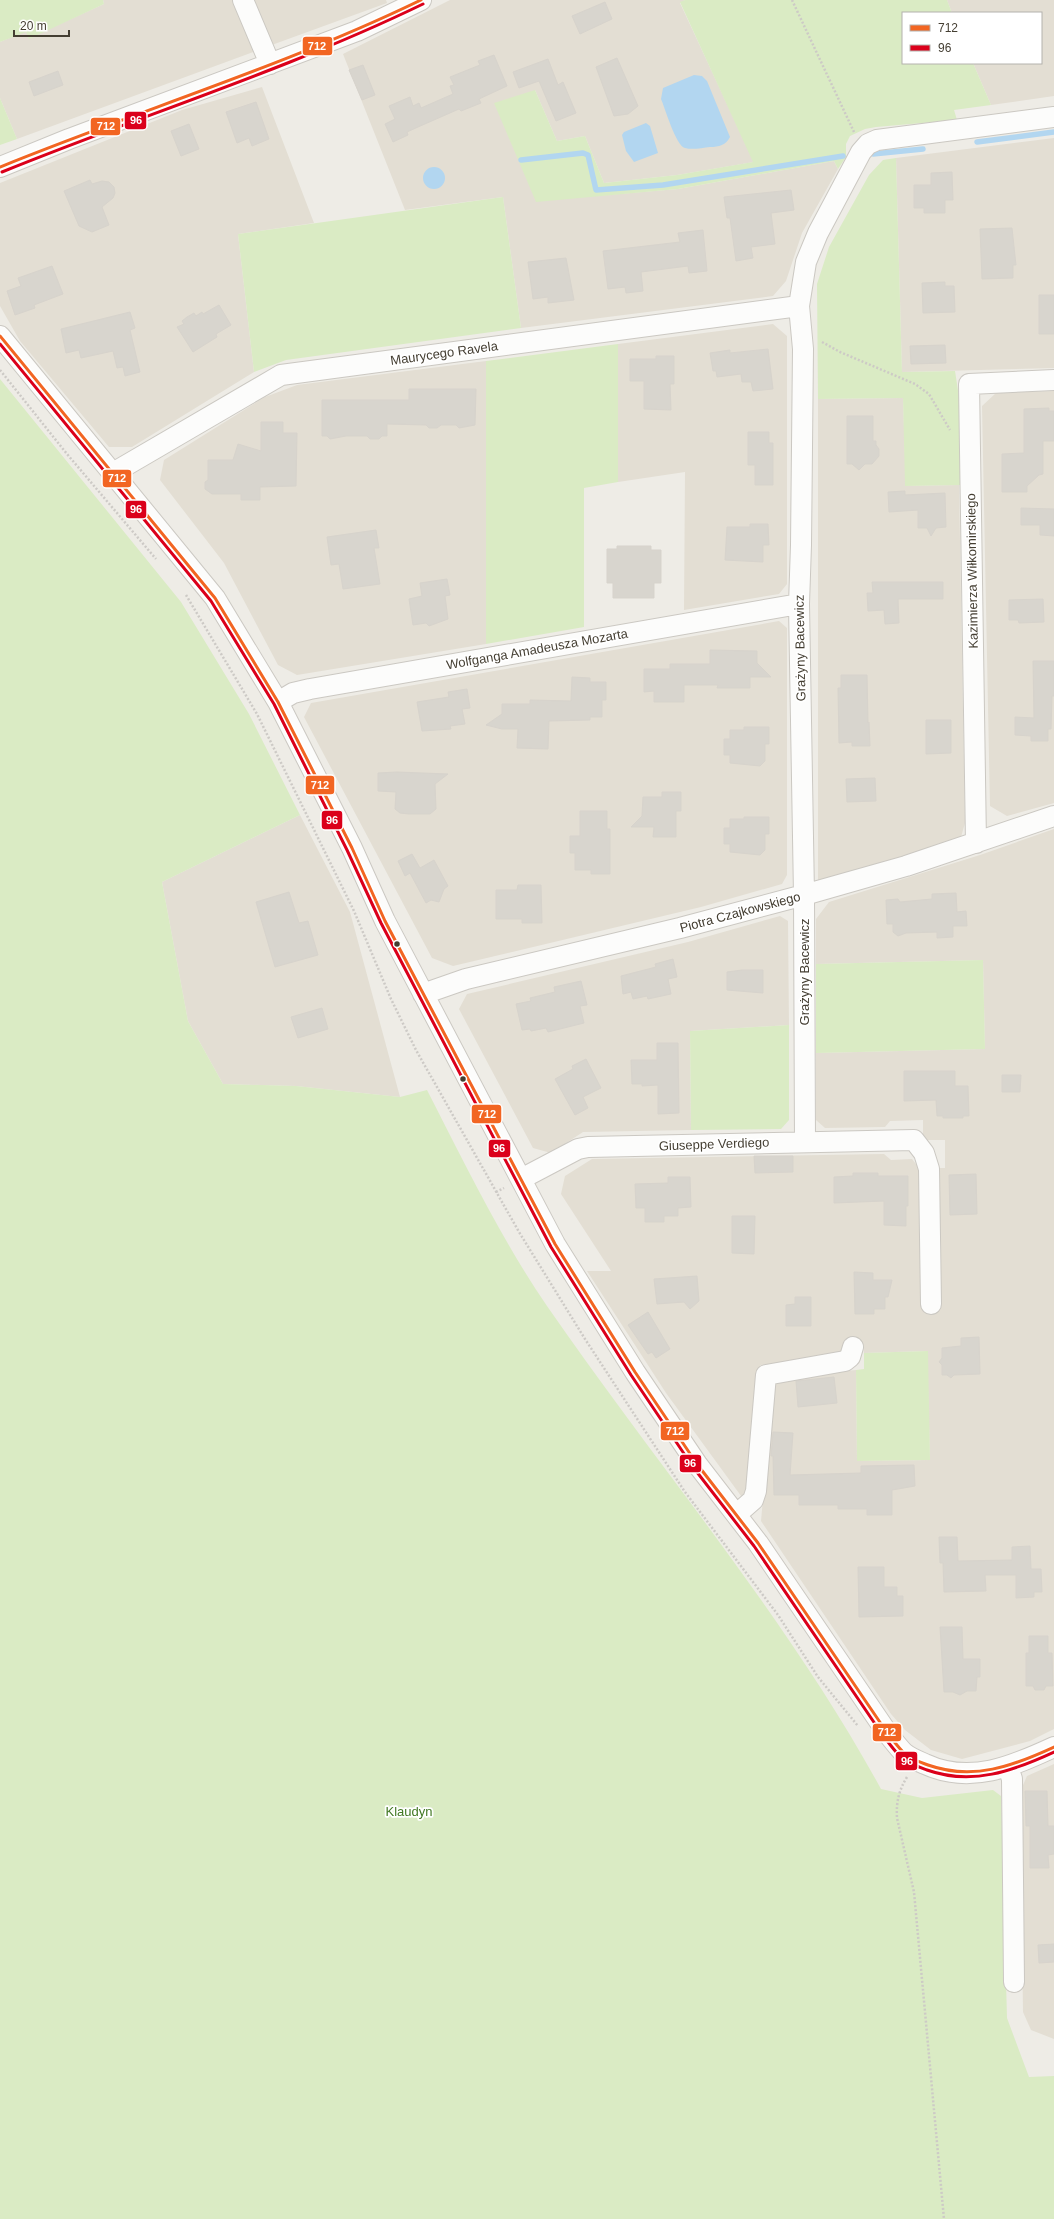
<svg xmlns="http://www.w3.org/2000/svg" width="1054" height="2219" font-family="Helvetica,sans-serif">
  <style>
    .residential { fill: #e3ded3 }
    .green { fill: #daebc4 }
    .water { fill: #b2d6f0 }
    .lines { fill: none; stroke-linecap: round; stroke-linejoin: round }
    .stream { stroke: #b2d6f0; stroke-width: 5.5 }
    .building { fill: #d8d5ce; stroke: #d7d3cc }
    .minor-casing { stroke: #cbc8c2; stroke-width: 22 }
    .path { stroke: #cdcac6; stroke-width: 2.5; stroke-dasharray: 2 2; stroke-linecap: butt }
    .minor { stroke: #fcfcfb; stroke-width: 20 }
    .bus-1-casing { stroke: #fff; stroke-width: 6 }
    .bus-2-casing { stroke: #fff; stroke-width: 6 }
    .bus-1 { stroke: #f26522; stroke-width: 3 }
    .bus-2 { stroke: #db001b; stroke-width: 3 }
    .bus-dot { fill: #443e32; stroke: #fff; stroke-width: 1.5 }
    .labels { text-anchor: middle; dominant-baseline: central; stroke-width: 3.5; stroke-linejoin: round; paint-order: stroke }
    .street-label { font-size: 13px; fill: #443e32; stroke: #fff }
    .park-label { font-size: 13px; fill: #417823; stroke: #fff }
    .line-badge { stroke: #fff; stroke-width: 1.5 }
    .badge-label { font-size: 11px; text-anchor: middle; font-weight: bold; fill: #fff }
  </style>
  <rect width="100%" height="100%" fill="#eeece6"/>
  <!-- residential -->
  <path class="residential" d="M103,0h132l21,51 -239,88 -17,-41v-56l26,-11 3,7 75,-34z
    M250,0h136l1,3 -118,43z
    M450,0h235l-5,3 74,159 -77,13 -73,8 -19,-47 -28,5 -22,-51 1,111 142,-12 156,-28 4,8 -36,64 -16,48 -13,15 -252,32 -18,-131 -98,13 -62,-156z
    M947,0h107v96l-63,9 -18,-42h68v-50h-89z
    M262,87l52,136 -76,11 16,138 -122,75h-23l-89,-106 -20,-35v-123l182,-73z
    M1054,138v230l-152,4 -6,-214z
    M773,324l14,12v248l-8,10 -95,16 1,-138 -67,10v-138z
    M486,361v283l-189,31 -19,-10 -54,-102 -64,-83 4,-20 101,-63 32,-12z
    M1054,391v412l-47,13 -17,-10 -8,-400 14,-13z
    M903,398l3,88 53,-1 6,338 -6,21 -141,39v-484z
    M779,621l8,7v247l-5,9 -81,23 -248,59 -21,-8 -128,-241 7,-14z
    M300,815l50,97 50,185 -104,-11 -73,-2 -35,-63 -26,-139z
    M1054,829v900l-24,12 -68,18 -31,-9 -26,-20 -14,-16 -130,-193 12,-134 10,-10 73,-7 1,91 73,-1 -3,-109 -63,2v-5l-11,-1 -17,11 -76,7 -10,130 -6,5 -78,-107 -79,-122h24l-50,-77 4,-18 27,-17 292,-5 7,6 21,-1 7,9h26v-28h-22v-20l-33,1 -5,6 -60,1 -9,-8v-67l169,-4 -2,-89 -167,4v-45l13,-17 151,-47z
    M780,916l8,5 1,104 -99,6 1,99 -108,2 -32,21 -18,-5 -74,-139 8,-15 221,-52z
    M1054,1764v275l-23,-9 -8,-18 -3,-220 7,-16z"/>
  <!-- green -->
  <path class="green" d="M0,0h103l1,4 -75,35 -3,-7 -26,10z
    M685,0h262l5,13h-49v50h70l18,42 -37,5 3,10 -81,7 -11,2 -15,7 -4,8v13l-8,12 -4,-8 -156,28 -142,13 -42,-99 41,-13 22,51 28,-5 19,47 73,-8 76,-13 -73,-160z
    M0,98l17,41 -17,6z
    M896,158l6,214 53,-1 6,39 2,75 -58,1 -2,-88 -85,1 -1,-115 12,-37 40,-72 14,-15z
    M503,197l18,131 -235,32 -32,12 -16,-138z
    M618,344v138l-34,6v139l-98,17v-283z
    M0,379l181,223 68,112 51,101 -138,67 26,139 35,63 73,2 104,11 27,-7c37,72 74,149 120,216 111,161 240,311 334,483l41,9 71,-8 8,6 6,222 22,59 25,-1v143h-1054z
    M983,960l2,89 -169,4v-89z
    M789,1025v95l-8,9 -90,1 -1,-99z
    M928,1351l2,109 -73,1 -1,-91 8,-1v-16z"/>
  <!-- water -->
  <path class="water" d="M694,75l8,1 5,5 23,56c-4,8 -11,10 -20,10 -8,1 -18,3 -25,1 -9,-2 -20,-40 -24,-49l2,-11z
    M646,123l4,3 8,27 -24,9 -8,-11 -4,-16 2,-3z
    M423 178a11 11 0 1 1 22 0a11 11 0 1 1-22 0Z"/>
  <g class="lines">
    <!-- stream -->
    <path class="stream" d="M977,142l77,-10
      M873,154l50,-5
      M521,160l62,-7 5,2 8,35 67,-5 180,-29"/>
  </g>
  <!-- building -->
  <path class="building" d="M605,2l7,17 -32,15 -8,-18z
    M494,55l13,31 -28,13 2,4 -20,8 -2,-2 -41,18 -11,5 1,3 -15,7 -8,-18 10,-5 -6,-13 21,-9 3,9 6,-3 2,5 32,-14 -3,-8 4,-1 -4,-8 30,-12 -2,-4z
    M617,58l21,48 -10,8 -14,2 -18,-49z
    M548,59l10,26 5,-3 13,31 -20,8 -17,-40 -20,7 -6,-16z
    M363,65l12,30 -13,5 -13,-30z
    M58,71l5,14 -29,11 -5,-14z
    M256,102l13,37 -17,7 -3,-8 -12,5 -11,-31z
    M189,124l10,25 -18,7 -10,-25z
    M952,172l1,28h-8v13h-21v-5h-10v-23h17v-12z
    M90,180l2,4 10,-3 7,1 5,5 1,6 -2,5 -11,9 7,18 -17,7 -13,-6 -15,-35z
    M791,190l3,20 -23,3 4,31 -24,3 2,11 -17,3 -6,-43h-3l-3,-21z
    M1012,228l4,37h-3v13l-31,1 -2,-50z
    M703,230l4,41 -18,2 -1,-7 -47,6 2,19 -17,2 -1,-6 -17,2 -5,-38 77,-9 -2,-9z
    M566,258l8,42 -26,3v-6l-15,2 -5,-37z
    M52,266l11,28 -29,11 1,3 -20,7 -8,-24 14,-5 -3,-8z
    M945,282v4h9l1,26 -32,1 -1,-30z
    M1039,295h15v39h-15z
    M219,305l12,20 -15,9 1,3 -24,15 -16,-25 7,-3 -2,-3 5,-4 7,-4 2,3 6,-4 1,2z
    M130,312l5,16 -5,2 10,42 -15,4 -2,-9 -6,1 -4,-17 -32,7 -2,-8 -13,3 -5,-24z
    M945,345l1,18 -35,1 -1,-18z
    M768,349l5,40 -20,2 -2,-9h-9l-1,-8 -24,3 -1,-6h-3l-3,-18 20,-3v3z
    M656,356h18v28h-4l1,26 -27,-1v-28h-14v-22h26z
    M409,389h67l-1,36 -16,3 -3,-3h-15l-4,3h-8l-3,-3 -39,-1v12h-5l-3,3h-9l-3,-3h-21l-16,3 -3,-3h-5v-36h87z
    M1049,408v3h5v30h-11v33l-4,1 -12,11v6h-25v-38l22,-1v-44z
    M847,416h26v25h3v4l3,4v7l-7,8h-7l-6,6 -7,-6h-5z
    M261,422h22v11h14l-1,53 -36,1v13h-19v-6h-29l-7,-5v-7l3,-2v-20h25l5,-16 23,7z
    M748,432h21v11h4v42h-18v-20h-7z
    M905,491v4l40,-2 1,34 -10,1 -5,8 -4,-8h-9v-18l-29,2 -1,-20z
    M1021,508l33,1v27l-14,-1v-10h-19z
    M750,524h18l1,21h-6v17l-38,-2 2,-33h23z
    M376,530l3,18h-5l6,36 -37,5 -4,-25 -8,1 -4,-28z
    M617,546h34v4h10v33h-7v15h-41v-15h-6v-34h10z
    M447,579l3,16 -5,1 3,23 -19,7 -3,-3 -13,2 -4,-26 13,-3 -2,-13z
    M872,582h71v17h-45l1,24 -14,1 -1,-14 -16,1 -1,-18h6z
    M1043,599l1,23 -25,1 -1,-3h-9v-20z
    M710,650l47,1v12l14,14h-21v11h-33l1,-3h-34v17h-30v-11l-10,1v-23h26v-5h40z
    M1033,661h21v35h-2l-1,33h-3v12h-17v-5l-16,-1v-18l19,1z
    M841,675h26l1,48 1,-1 1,24h-18v-4l-13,1 -1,-55h3z
    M572,677l18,1v4h16v18h-4v17h-12v3l-41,1 -1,28 -31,-1 1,-19h-16l-16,-4 16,-11v-10h28v-4l41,1z
    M467,689l3,19 -8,1 3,15 -15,2 1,3 -29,2 -5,-29 32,-5 -1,-5z
    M926,720h25v33l-25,1z
    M744,727h25v17h-4v17l-5,5 -30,-3v-8h-6v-16h6v-9h14z
    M397,772l51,2 -13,10 1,25 -6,5h-21l-9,-1 -5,-4 1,-17 -18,-1v-18z
    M875,778l1,23 -29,1 -1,-23z
    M662,792h19v19h-5v26h-23l1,-10h-23l11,-11 1,-19h19z
    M580,811h27v18h3v45h-19v-4h-16v-17h-5v-17h10z
    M744,817h25v17h-4v16l-5,5 -30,-3v-8h-6v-16h6v-9h14z
    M412,854l8,14 14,-8 14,26 -4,3 -5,13 -8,-2 -5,3 -16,-30 -5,3 -7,-15z
    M518,885h23l1,38h-20v-4h-26v-29h21z
    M289,892l10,31 9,-2 10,34 -43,12 -19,-65z
    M956,893l1,19 9,-1 1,15h-14v11l-16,1v-6l-31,1 -8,3 -5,-4v-8h-6l-1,-24 12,-1 2,3 32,-3v-5z
    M673,959l4,18 -9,2 3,15 -23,5 -1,-3 -14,3 -2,-7 -8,2 -2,-18 35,-9 -1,-3z
    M742,970h21v23l-36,-3v-18z
    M581,981l6,24 -7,1 4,17 -36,9 -2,-4 -15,3 -1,-2 -8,1 -6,-26 15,-3 -1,-3 25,-6 -1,-5z
    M322,1008l6,21 -30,9 -7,-21z
    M657,1043h21l1,70 -21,1v-29l-16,1v-2h-10l-1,-24h26z
    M586,1059l15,29 -18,9 5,11 -13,7 -20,-36 18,-10 -1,-3z
    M904,1071h51v15h13l1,30h-6v2h-20v-2h-6l-1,-16 -32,1z
    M1002,1075h19l-1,17h-18z
    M754,1156h39v16l-38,1z
    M853,1173h25v3h30v30h-2v20l-22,-1v-24l-50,2v-26l19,-1z
    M976,1174l1,40 -27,1 -1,-40z
    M668,1177h22l1,30 -13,1v8h-14v6h-19v-14h-9l-1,-24 33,-1z
    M732,1216h23l-1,38 -22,-1z
    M854,1272l19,1v7h19l-4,17h-3v12h-11v5h-19z
    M697,1276l2,25 -9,8 -6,-7 -27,2 -3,-25z
    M795,1297h16v29h-25v-21l9,-1z
    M648,1312l22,37 -14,9 -4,-6 -4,2 -20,-29z
    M979,1337l1,37 -26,1 -3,3 -4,-3h-5v-10l-3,-3 3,-4v-10l19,-2v-8z
    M834,1377l3,26 -39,4 -2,-26z
    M773,1432l20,1 -3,42 71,-2v-7l53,-1 1,21 -23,4v25h-25v-6h-29v-4h-39v-10h-25l-1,-39h-2z
    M939,1537h18l1,24 54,-1v-13l18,-1 1,23h10l1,23h-8v5l-18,1v-23h-31l1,16 -42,1 -1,-29h-3z
    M858,1567h26v20h13v9h6v20l-44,1z
    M940,1627h22l1,32h17v18h-3l-1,14h-9l-7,4 -7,-3h-9z
    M1029,1636h19v17h4l1,33h-7l-2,4h-9l-2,-4h-7v-33h3z
    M1025,1791h22l1,35h6v28l-6,1 1,13h-19v-42h-4z
    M1054,1944v18l-15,1 -1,-18z"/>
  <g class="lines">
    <defs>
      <path id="minor" d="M243,0l27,64
        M0,167l69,-28 288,-108 64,-31
        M0,336l215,262 63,104 74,146 33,73 170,323 80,128 62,92 61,79 130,191c5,6 10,13 16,19 6,5 14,8 21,11 45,21 88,2 129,-17
        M113,473l168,-98 518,-69
        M278,702l15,-9 17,-4 489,-85
        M976,843l-7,-459 85,-4
        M423,994l43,-15 214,-51 124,-33 102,-29 148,-50
        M805,1141l-1,-246 -5,-291 2,-59 2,-196 -4,-43 7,-44 12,-29 43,-81 7,-8 9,-4 177,-23
        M521,1179l57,-30 10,-2 326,-7 10,13 5,16 2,135
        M737,1514l16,-14 3,-9 10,-116 79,-14 5,-4 3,-10
        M1008,1767l4,12 2,203"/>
    </defs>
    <!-- minor casing -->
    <use href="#minor" class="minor-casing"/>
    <!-- path -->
    <path class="path" d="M792,0l62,132
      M822,342l18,10 75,32 14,10 21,36
      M0,370l67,84 89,105
      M186,595l71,119 97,197 37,88 25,51 103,182 66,107 100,153 93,123 40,62 40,49
      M496,1192l8,-4
      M907,1777c-8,13 -11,25 -10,41l17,74 30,327"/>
    <!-- minor -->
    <use href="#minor" class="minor"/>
    <defs>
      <path id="bus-1" d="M0,167c140,-57 285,-101 421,-167
        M0,336l215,262 63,104 74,146 33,73 170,323 80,128 62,92 61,79 130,191c5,6 10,13 16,19 6,6 16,9 24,12 45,16 85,1 126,-18"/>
      <path id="bus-2" d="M2,172c140,-57 285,-102 421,-168
        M0,344l211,257 63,103 73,146 34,73 170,324 80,128 62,92 61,79 130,191c6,7 11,15 18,21 8,6 17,9 25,12 45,16 86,1 127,-18"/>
    </defs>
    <!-- bus-1 casing -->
    <use href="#bus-1" class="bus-1-casing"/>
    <!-- bus-2 casing -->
    <use href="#bus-2" class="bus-2-casing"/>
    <!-- bus-1 -->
    <use href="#bus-1" class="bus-1"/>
    <!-- bus-2 -->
    <use href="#bus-2" class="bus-2"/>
  </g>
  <!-- markers -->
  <g class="bus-dot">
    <circle cx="397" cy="944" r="3.5"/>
    <circle cx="463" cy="1079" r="3.5"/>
  </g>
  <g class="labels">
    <!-- street labels -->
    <g class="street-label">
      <text transform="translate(444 353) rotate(-8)">Maurycego Ravela</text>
      <text transform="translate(972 571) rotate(-91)">Kazimierza Wiłkomirskiego</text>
      <text transform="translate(800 648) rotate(-91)">Grażyny Bacewicz</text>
      <text transform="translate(537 649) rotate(-10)">Wolfganga Amadeusza Mozarta</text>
      <text transform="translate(740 912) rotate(-15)">Piotra Czajkowskiego</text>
      <text transform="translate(804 972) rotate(-90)">Grażyny Bacewicz</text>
      <text transform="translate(714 1144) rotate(-2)">Giuseppe Verdiego</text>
    </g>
    <!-- park labels -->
    <g class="park-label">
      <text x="409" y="1811">Klaudyn</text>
    </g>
  </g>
  <g class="line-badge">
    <rect x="302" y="36" width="31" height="20" rx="4" fill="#f26522"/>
    <rect x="124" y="111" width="23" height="19" rx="4" fill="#db001b"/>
    <rect x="90" y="117" width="31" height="19" rx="4" fill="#f26522"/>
    <rect x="102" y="469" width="30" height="19" rx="4" fill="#f26522"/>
    <rect x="125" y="500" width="22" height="19" rx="4" fill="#db001b"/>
    <rect x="305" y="775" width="30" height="20" rx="4" fill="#f26522"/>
    <rect x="321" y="810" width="22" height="20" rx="4" fill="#db001b"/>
    <rect x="471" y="1104" width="31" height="20" rx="4" fill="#f26522"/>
    <rect x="488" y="1139" width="23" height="19" rx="4" fill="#db001b"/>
    <rect x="660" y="1421" width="30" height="20" rx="4" fill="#f26522"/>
    <rect x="679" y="1454" width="23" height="19" rx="4" fill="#db001b"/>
    <rect x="872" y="1723" width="30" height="19" rx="4" fill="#f26522"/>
    <rect x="895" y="1751" width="23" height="20" rx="4" fill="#db001b"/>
  </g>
  <g class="badge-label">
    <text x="317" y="50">712</text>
    <text x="136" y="124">96</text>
    <text x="106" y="130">712</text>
    <text x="117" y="482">712</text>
    <text x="136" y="513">96</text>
    <text x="320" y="789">712</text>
    <text x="332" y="824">96</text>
    <text x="487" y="1118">712</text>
    <text x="499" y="1152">96</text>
    <text x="675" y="1435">712</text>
    <text x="690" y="1467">96</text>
    <text x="887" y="1736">712</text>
    <text x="907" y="1765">96</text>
  </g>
  <!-- legend -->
  <rect x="902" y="12" width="140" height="52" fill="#ffffff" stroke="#b4b2ad"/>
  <rect x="910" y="25" width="20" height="6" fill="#f26522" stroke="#b4b2ad"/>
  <text x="938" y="32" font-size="12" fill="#443e32">712</text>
  <rect x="910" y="45" width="20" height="6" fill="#db001b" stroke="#b4b2ad"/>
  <text x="938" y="52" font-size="12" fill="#443e32">96</text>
  <!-- scale -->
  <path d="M14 30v6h55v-6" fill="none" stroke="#443e32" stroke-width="2"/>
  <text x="20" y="30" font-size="12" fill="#443e32" stroke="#ffffff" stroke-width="3" paint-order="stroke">20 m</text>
</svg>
